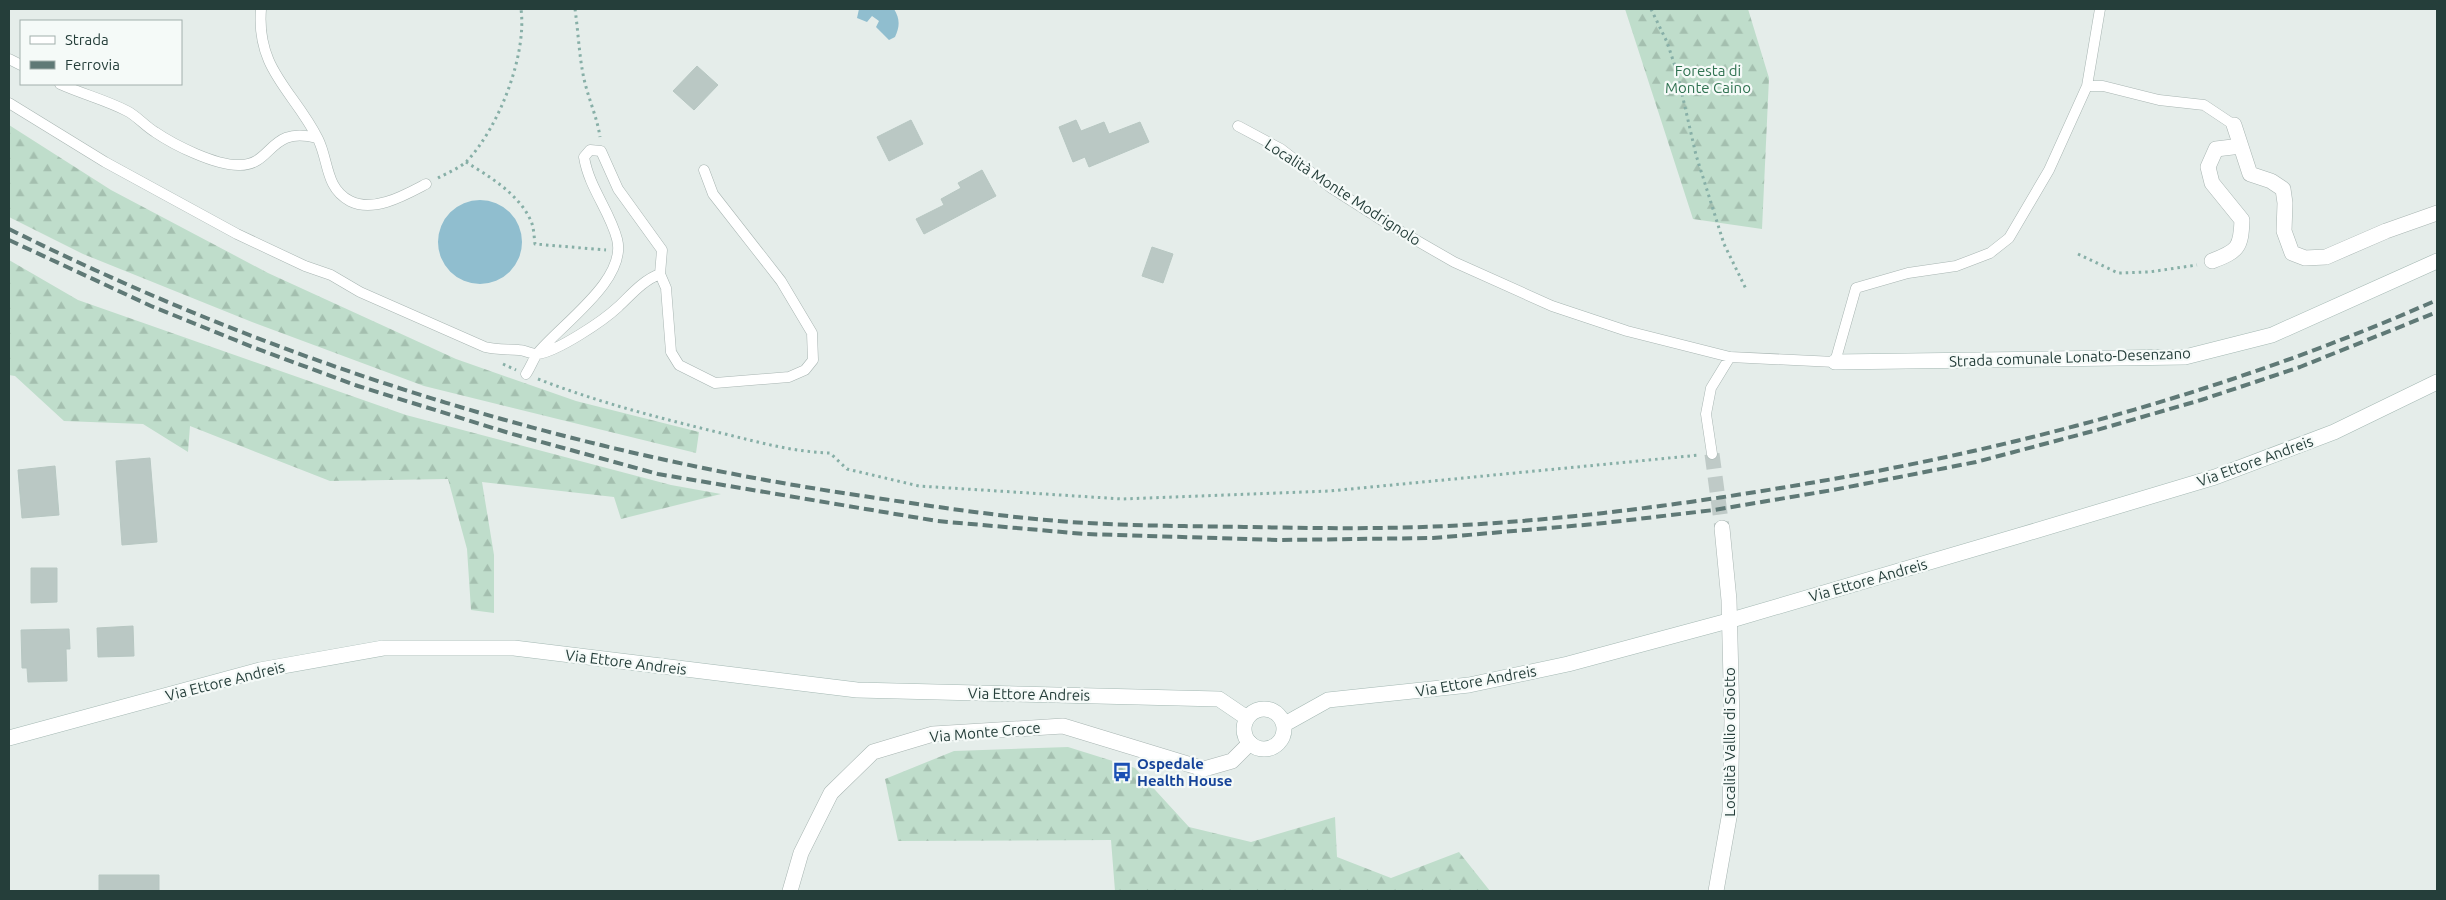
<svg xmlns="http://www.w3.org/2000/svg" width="2446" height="900" font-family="Ubuntu,sans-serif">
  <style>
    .forest { fill: url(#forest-firs) }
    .water { fill: #90becf }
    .building { fill: #bac8c4; stroke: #b7c7c2 }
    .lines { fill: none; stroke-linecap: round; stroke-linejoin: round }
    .street-tunnel { stroke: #bfcac7; stroke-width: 15; stroke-dasharray: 15 8; stroke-linecap: butt }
    .lane-casing { stroke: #a8b5b2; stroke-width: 11 }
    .street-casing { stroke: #a8b5b2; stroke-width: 16 }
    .secondary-casing { stroke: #a4b8b3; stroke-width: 16 }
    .path { stroke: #87afa7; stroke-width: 3; stroke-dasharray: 2.5 4; stroke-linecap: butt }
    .lane { stroke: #fff; stroke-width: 10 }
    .street { stroke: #fff; stroke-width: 15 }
    .secondary { stroke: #fff; stroke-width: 15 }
    .rail { stroke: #5f7976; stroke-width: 4; stroke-dasharray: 10 5; stroke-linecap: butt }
    .labels { text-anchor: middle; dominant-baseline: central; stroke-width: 4.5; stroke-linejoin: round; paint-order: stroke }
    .park-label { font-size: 15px; fill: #317352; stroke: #f5faf8 }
    .street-label { font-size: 15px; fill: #253e3a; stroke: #f5faf8 }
    .transit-label { font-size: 15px; font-weight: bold; fill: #164399; stroke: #f5faf8; text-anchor: start }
  </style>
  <defs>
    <pattern id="forest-firs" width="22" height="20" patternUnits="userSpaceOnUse" patternTransform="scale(1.25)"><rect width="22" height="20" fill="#bfddcb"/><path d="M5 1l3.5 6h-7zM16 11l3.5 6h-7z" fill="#a4bfaf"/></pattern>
  </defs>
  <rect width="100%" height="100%" fill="#e5edea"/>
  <!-- forest -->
  <path class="forest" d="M1625,9h123l21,69 -7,151 -69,-10z
    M9,125l102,65 157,83 188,86 120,42 123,31 -3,21 -272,-67 -172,-64 -169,-68 -74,-37z
    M9,260l69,40 328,115 265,70 50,9 -100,25 -7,-22 -132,-15 12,73v58l-23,-3 -4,-61 -19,-70 -118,2 -140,-55 -2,26 -45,-28 -79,-3 -49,-45 -6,-1z
    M1068,747l67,21 54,59 62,15 84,-25 2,40 54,21 68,-26 31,39h-375l-4,-51 -213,1 -13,-62 69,-28z"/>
  <!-- water -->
  <path class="water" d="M859,9h35c6,10 6,17 1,28l-6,3 -13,-13 3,-6 -7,-5 -5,6 -10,-4z
    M438 242a42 42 0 1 1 84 0a42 42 0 1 1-84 0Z"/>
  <!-- building -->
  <path class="building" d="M697,66l21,19 -24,25 -21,-19z
    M911,120l12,24 -34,17 -12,-24z
    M1076,120l5,11 23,-9 5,12 31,-12 9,20 -60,25 -4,-10 -12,5 -14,-35z
    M982,170l14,26 -72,38 -8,-15 28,-14 -3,-6 20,-11 -3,-5z
    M1152,247l21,7 -10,29 -21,-7z
    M150,458l7,84 -35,3 -6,-84z
    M55,466l4,49 -37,3 -4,-48z
    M31,568h26v34l-26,1z
    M133,626l1,30 -36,1 -1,-29z
    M69,629l1,20h-4l1,32 -39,1 -1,-14h-5l-1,-38z
    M99,875h60v16h-60z"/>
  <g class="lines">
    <!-- street-tunnel -->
    <path class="street-tunnel" d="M1712,454l10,74"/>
    <defs>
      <path id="lane" d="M261,9c-5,61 33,82 57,130 11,22 7,49 32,62 24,12 55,-6 76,-17
        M9,59l12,6
        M60,84c22,10 46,16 67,27 10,5 18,15 28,21 19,13 61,34 85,33 33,0 29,-40 77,-27
        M2087,86h16l56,14 45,5 30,20
        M9,103l96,59 132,72 68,32 26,9 29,17 125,55c12,3 22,2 34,3 6,0 13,5 19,4 20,-3 65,-33 80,-47 12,-11 25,-27 42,-33
        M1238,126l43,23 49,38 58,37 66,38 98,44 75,25 103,26
        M526,374c4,-6 7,-14 11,-20 23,-29 91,-74 80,-115 -7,-28 -28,-51 -33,-82l6,-7 11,1 17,38 44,61 -2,24 6,14 5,64 8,13 36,18 74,-6 16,-7 8,-10 -1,-27 -31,-52 -68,-87 -9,-24
        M1712,454l-6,-40 5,-26 19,-31 105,5 21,-74 52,-15 48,-7 34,-13 19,-15 40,-68 38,-84 13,-77"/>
      <path id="street" d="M2234,125l16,49 21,7 12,8 2,14 -1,28 8,22 13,5 21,-1 60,-26 51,-18
        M2212,261c26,-10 29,-13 30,-41l-30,-37 -4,-16 8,-18 25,-3
        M790,891l11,-38 30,-60 42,-41 60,-18 130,-8 141,43 28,-8 18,-18
        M1716,891l14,-79 2,-91 -3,-121 -7,-72"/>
      <path id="secondary" d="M1835,362l350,-5 87,-22 165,-74
        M1244 729a20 20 0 1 1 40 0a20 20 0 1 1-40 0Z
        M1285,724l43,-24 141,-15 99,-21 160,-43 290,-85 197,-59 119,-45 103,-50
        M9,738l251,-68 123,-22h131l343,42 362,9 28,19"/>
    </defs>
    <!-- lane casing -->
    <use href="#lane" class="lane-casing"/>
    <!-- street casing -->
    <use href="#street" class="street-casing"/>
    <!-- secondary casing -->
    <use href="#secondary" class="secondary-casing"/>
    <!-- path -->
    <path class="path" d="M575,9c3,21 4,44 8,65 4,22 14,42 17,63
      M1651,9l16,33 10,30 19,83 28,89 22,45
      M466,162c24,15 53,32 65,59 3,7 3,16 4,23l71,6
      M438,178c9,-5 22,-10 29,-17 32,-34 60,-106 54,-152
      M2078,254l40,19 31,-1 48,-7
      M503,364l13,6
      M538,379c59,23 121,39 183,54 37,9 72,19 109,20l17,16 72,17 204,13 207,-8 370,-36"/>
    <!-- lane -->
    <use href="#lane" class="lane"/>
    <!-- street -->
    <use href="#street" class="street"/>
    <!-- secondary -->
    <use href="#secondary" class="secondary"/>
    <!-- rail -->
    <path class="rail" d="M9,229c271,135 562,225 861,268 67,10 133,20 200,25 59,4 118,4 177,5 58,1 117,2 176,0 130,-5 259,-22 387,-44 215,-36 428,-95 627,-183
      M9,240l142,66 104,42 103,38 151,47 149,41 279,47 148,13 195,6 153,-2 162,-14 119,-14 119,-20 143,-28 121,-32 104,-30 99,-33 137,-55"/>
  </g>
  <!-- icons -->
  <defs>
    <symbol id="bus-bare" viewBox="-9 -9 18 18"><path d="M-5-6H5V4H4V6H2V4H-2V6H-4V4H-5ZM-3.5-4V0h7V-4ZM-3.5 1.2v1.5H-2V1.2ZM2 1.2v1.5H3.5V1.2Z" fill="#1a4fb4" stroke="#f5faf8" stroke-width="2.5" paint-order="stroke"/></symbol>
  </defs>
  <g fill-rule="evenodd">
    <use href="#bus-bare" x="1108" y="758" width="28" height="28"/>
  </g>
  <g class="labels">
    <!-- park labels -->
    <g class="park-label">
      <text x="1708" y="70">Foresta di<tspan x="1708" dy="17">Monte Caino</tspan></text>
    </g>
    <!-- street labels -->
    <g class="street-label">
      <text transform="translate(1343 192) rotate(33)">Località Monte Modrignolo</text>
      <text transform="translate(2070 357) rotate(-2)">Strada comunale Lonato-Desenzano</text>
      <text transform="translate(2255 461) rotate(-20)">Via Ettore Andreis</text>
      <text transform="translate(1868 580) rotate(-16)">Via Ettore Andreis</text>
      <text transform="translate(626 662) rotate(7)">Via Ettore Andreis</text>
      <text transform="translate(225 681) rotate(-14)">Via Ettore Andreis</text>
      <text transform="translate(1476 681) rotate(-10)">Via Ettore Andreis</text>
      <text transform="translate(1029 694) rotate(1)">Via Ettore Andreis</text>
      <text transform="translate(985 732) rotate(-5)">Via Monte Croce</text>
      <text transform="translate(1729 742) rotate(-90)">Località Vallio di Sotto</text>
    </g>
    <!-- transit labels -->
    <g class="transit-label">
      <text x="1137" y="763">Ospedale<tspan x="1137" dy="17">Health House</tspan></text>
    </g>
  </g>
  <!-- border -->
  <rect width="2446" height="900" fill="none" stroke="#253e3a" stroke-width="20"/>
  <!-- legend -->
  <rect x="20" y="20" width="162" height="65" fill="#f5faf8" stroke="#a2afac"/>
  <rect x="30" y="36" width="25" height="8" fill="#ffffff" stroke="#a2afac"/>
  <text x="65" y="45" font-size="15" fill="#253e3a">Strada</text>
  <rect x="30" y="61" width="25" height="8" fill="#5f7976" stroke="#a2afac"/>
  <text x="65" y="70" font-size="15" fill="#253e3a">Ferrovia</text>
</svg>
